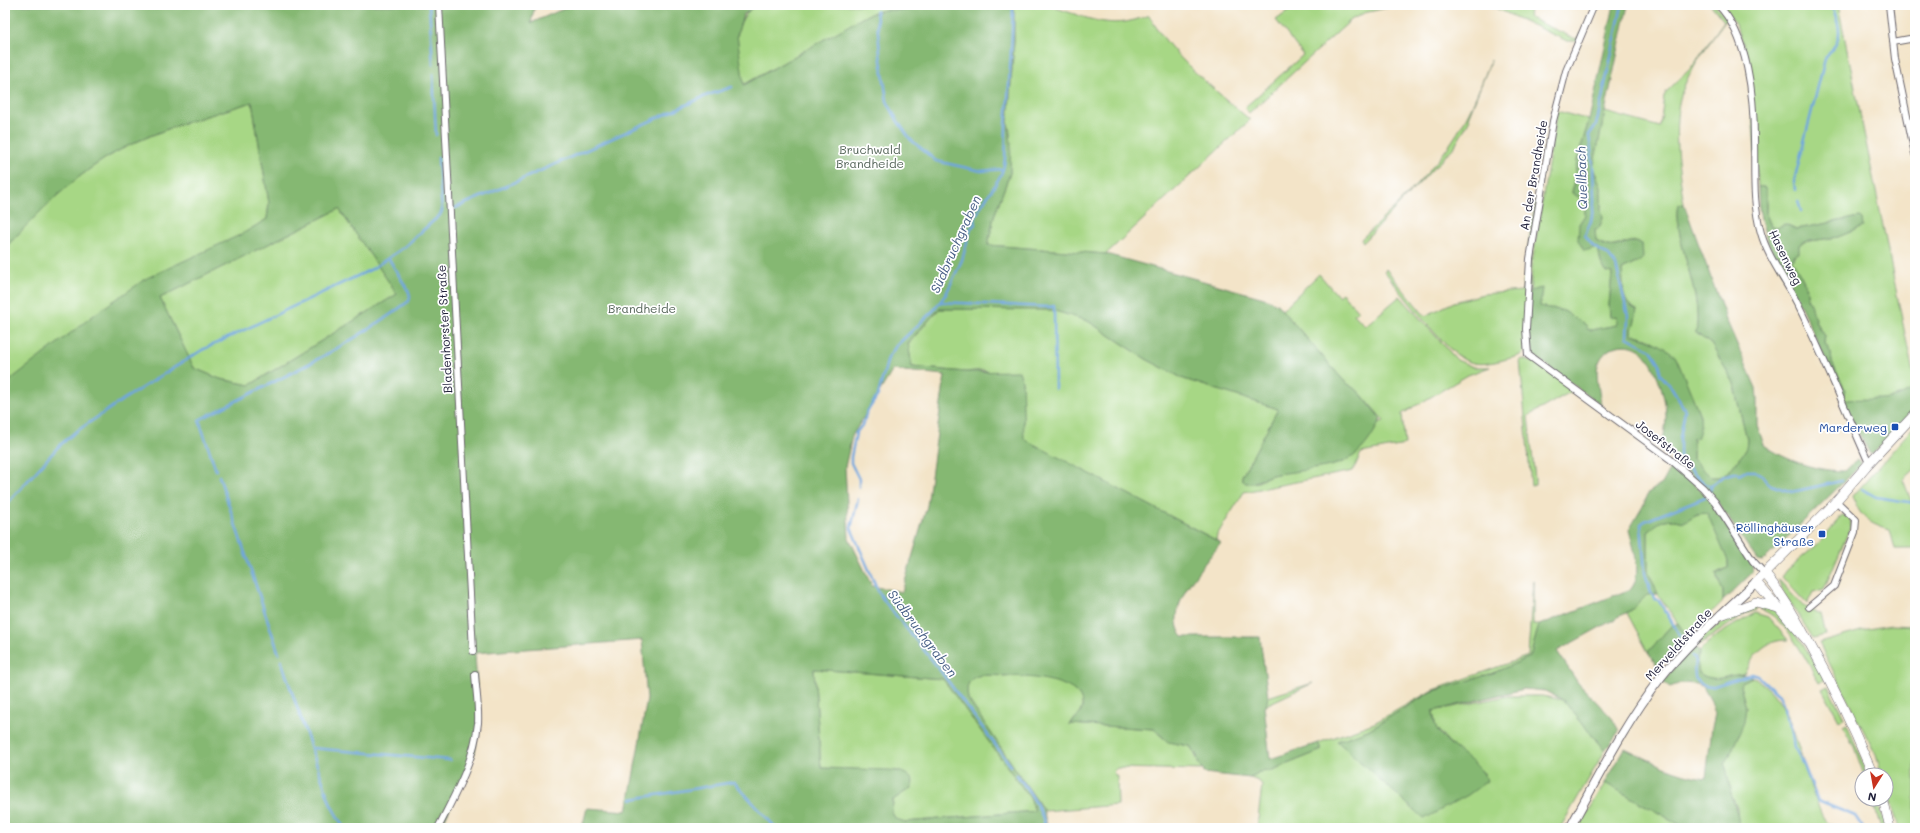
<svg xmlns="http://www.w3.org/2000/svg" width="1920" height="833" font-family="Mali,sans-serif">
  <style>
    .green { fill: #a7d785; stroke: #647c60 }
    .forest { fill: #85b872; stroke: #546d56; fill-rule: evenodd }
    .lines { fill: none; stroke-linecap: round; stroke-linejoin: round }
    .stream { stroke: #70a6de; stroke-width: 2.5 }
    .minor-casing { stroke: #6b666c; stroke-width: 8 }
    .tertiary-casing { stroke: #6b666c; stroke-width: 10 }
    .secondary-casing { stroke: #6b666c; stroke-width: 10 }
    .minor { stroke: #fff; stroke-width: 6 }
    .tertiary { stroke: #fff; stroke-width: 8 }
    .secondary { stroke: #fff; stroke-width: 9 }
    .transit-dot { fill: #1a4fb4; stroke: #fff; stroke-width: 1.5 }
    .labels { text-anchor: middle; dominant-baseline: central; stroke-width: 3.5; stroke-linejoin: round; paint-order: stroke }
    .park-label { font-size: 12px; fill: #516155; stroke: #fff }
    .street-label { font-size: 12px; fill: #22223b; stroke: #fff }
    .transit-label { font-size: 12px; fill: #164399; stroke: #fff; text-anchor: end }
    .water-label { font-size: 13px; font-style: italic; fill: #455d84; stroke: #fff }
  </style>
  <rect width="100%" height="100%" fill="#fff"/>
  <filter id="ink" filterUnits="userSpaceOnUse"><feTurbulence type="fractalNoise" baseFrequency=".025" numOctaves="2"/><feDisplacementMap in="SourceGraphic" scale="8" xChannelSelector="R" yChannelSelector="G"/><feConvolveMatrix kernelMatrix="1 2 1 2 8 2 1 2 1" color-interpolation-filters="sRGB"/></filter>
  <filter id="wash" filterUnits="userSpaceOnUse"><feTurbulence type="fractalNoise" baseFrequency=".012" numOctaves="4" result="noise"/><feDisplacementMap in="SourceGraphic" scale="16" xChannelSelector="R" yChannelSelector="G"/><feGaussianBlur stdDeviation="0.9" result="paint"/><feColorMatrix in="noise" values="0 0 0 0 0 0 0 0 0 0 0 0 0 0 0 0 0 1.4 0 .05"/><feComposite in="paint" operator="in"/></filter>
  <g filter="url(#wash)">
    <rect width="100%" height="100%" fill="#f3e4c8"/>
    <!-- green -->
    <path class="green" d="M756,5h166c-15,7 -32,3 -48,7l-131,73c-4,-29 -16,-60 13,-80z
      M1014,5c10,0 22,-2 31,0 40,10 62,28 104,10 21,41 67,75 101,105l-144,134 -118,-9 6,-29 16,-43v-40l-2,-11 6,-81z
      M1297,5h102l-35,8 -13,7 -102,93 -5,-5 59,-53 -27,-35z
      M1489,5h43l-4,12 48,22 5,-7 -4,9h-10z
      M1711,5h4l12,14c-16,22 -36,46 -45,73 -11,32 -3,79 2,112l-6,1c-2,9 -1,15 1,24 5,35 23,69 17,104l15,11 23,39 2,12 11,44 -1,11 -17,21 -10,6h-8l-18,-18v-21l4,-1 3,-22 -24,-57 -12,-10 -17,-10 -16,-4v-6l3,-3 3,-15c-17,-7 -13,-24 -15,-40l18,-9 -6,-20 -24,6 -14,-6 -1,-11 4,-2 4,-10 -2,-7v-25l-8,-18 12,-56 55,15 4,-31 3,-5 23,-22 34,-48z
      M1721,5h117l77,378v5h-3c-16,17 -48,12 -70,13l1,-16 -11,-22 -1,-10 -7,-11 1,-6c-10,-10 -12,-25 -18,-37 2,-13 -9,-28 -15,-39l7,-15 4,-3 35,-5 17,-8 5,-12 -63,12 -12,-5 -7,3 -7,-1 -5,-12v-23l-2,-4h-6l-10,-125c-4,-20 -12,-43 -27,-57z
      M1491,60l-23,58 2,1 -15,27 -92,96 -2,-3c34,-31 79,-74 101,-114 12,-21 20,-43 29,-65z
      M252,102l17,101 -2,16 -239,148 -23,17v-136c34,-36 70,-74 115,-98 42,-22 88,-34 132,-48z
      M1557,111l32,9 -12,41 -5,32 13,8v14l-6,9 19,23 3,16 5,9 6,1 -3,32 1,12 8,-1 -1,9 -26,5 -4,-1 -23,-18 -24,-5 -10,-15 3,-34z
      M1545,149h1l-14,84 -7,118c-4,6 -15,7 -22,9 -12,3 -24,6 -36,1 -21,-8 -66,-70 -83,-90l2,-2 39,47 29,-14 29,-8 39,-3 9,-64z
      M339,209l58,85 -147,91 -30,-6 -26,-11 -34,-70z
      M1319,274l19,22 4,-3 16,18 -4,3 11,12 35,-30 57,64 16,7h17l-22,8 -66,39 3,31 -44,8 -8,18 -109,21 -27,43 -1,5 -193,-101 -1,-59 -39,-10 -18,2 -53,-5 -4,-23 31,-35 113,1 36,11 58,38 38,20 94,30 -36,67v4l4,3c3,-1 8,0 12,-1 5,-2 9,-6 14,-7 49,-13 79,4 106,-52l6,-2 -24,-28 -16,-12 -62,-71z
      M1524,359l16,6 34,25 -46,26 7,63v6l-4,1 -11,-126z
      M1915,425v44l-12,11 12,30v39h-20l-5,-19c-21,-6 -31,-13 -37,-34z
      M1704,513h3c9,16 22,38 21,55l-10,4 -1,6 6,13v10l-36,36 -29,-43 -10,-23v-40c15,-12 17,-14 36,-9l7,-6z
      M1842,515l7,2 2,4 -1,7 -26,61 -11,3 -6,12 -25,-27 5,-7 32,-27z
      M1778,579l25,27 18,8 5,21 -13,3 -31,-48z
      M1533,581v44h6l-9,32 -37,16 -62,19 -63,38 -30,11 147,33 -28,-23 -21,-23 -3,-17 74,-15h35l21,4 42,51 -45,77h-303l5,-43 -3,-4 -9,-3 9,-6 11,-1 52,-21 -4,-7 56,-20 57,-32 97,-35z
      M1652,594l3,5 4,1 15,25 -4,2 -22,25 -21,-39 6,-4 14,-14z
      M1760,605l16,6 26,31 23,38 -6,3c-10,-19 -36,-69 -58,-73z
      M1756,606v4l-11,4 -48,32 -2,-2c18,-17 38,-30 61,-38z
      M1755,613l13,4 20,23c-24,0 -32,13 -44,33 -15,5 -31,10 -45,0 -2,-7 -4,-16 1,-22 10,-14 40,-29 55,-38z
      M1891,625l24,1v202h-16l-13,-42v-11h-4l-6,-20 -57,-112 49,-14z
      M814,669l129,10 87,119 5,13 -130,11 -9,-3 -4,-6 1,-13 19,-13 -13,-16 -78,-3z
      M981,675c22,1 46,1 68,4 12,2 36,13 33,28 -2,8 -8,13 -13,17l85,5c11,13 20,15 36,17 6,8 8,17 13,24l-86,-2 -4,4 4,5 1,28 -74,6 -76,-112c-2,-13 -1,-20 13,-24z
      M1752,677c43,21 46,83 64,123 2,5 4,12 7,17 6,8 16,9 25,11h-110l-1,-20 -6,-13 -7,-32 14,-27 8,-29 -6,-21 2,-4z
      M1313,683l-47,22 2,-8z
      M1828,686l16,32 -5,2 -17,-31z
      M1847,724l21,51h-4l-10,-28 -11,-21z
      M1605,783l81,45h-107z
      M1872,799h5l8,29h-4z"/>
    <!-- forest -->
    <path class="forest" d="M5,5h530l-4,18 41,-18h184l-13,10 -6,20 7,50 123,-70 16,-5h29l10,-5h92v36l-6,81 3,21 -1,30 -16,43 -6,29 118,9 158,44 13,6 67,77 16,12 21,26c-21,43 -37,46 -82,52 -9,2 -19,2 -27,4 -10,3 -16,9 -26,8l-4,-3v-4l36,-67 -94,-30 -38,-20 -58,-38 -36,-11 -113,-1 -31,34 4,24 53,5 54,-1 3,9 2,59 197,104c-17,22 -60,66 -38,94h77l8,60 -2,8 -2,1 6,53 48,-16 4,7 -52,21 -11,1 -9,6 -46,-5 -1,-4 -5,-6 -1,-7 -7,-10 -22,-4 -14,-13 -85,-5c7,-5 15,-12 13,-22 -6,-28 -79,-26 -101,-27 -14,4 -15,11 -13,24l75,111 5,18h-466l5,-20 40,3 20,-112 -5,-59 -167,13 4,70 -4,29 -34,76h-436v-444l94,-73 48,-33 95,-44 25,-15 2,-16 -17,-101c-44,14 -91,26 -132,48 -45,24 -81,62 -115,98zM339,209l58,85 -147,91 -30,-6 -26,-11 -34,-70zM893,370l52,5 -18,131 -25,86 -30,-6 -23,-48 -4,-71 7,-31zM814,669l129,10 87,119 5,13 -130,11 -9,-3 -4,-6 1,-13 19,-13 1,-6c-6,-9 -14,-10 -24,-11l-68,-2z
      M1614,5h14l-35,163 8,18v25l2,7 -4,10 -4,2 1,11c23,14 28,-5 46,3l1,14 -3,3 -18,9c2,16 -2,33 15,40l-3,15 -3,3v6c16,4 32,10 44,22 2,3 24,56 25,60 1,7 0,16 -3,22h-4v21l18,18h8l10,-6 17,-21 1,-11 -11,-44 -2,-12 -23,-39 -15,-11c6,-35 -12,-70 -17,-104 -2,-9 -3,-15 -1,-24l6,-1 42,115 30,69 1,10v27l7,20c23,16 52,26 81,26l13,-12 4,5 -99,97 -6,-1 -42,-62 -54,-51c3,-10 5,-21 5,-31 0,-18 -8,-43 -18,-58 -13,-20 -43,-16 -50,7 -3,8 2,30 3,40l-67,-49 -6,-17 2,-48 12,-3 -2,18 24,5 22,14 1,4 4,1 26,-5v-9l-7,1 -1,-12 3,-32 -6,-1 -5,-9 -3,-16 -14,4 -6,-11 1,-16 6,-9v-14l-13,-8 5,-32 12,-41z
      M1758,187h6l2,4v23l5,12 7,1 7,-3 12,5 63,-12 2,2 1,8 -25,10 -35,5 -4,3v8l-5,2 -2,5c6,11 17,26 15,39l4,4c3,12 4,24 14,33l-1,6 7,11 1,10 11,22 2,5 -2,7c-15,-32 -29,-63 -44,-94 -21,-41 -42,-68 -41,-116z
      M1912,388h3v19l-42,47h-3l-28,-53c23,-5 53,4 70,-13z
      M1673,464l41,39 38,62 1,7 -30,29v-10l-7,-17 12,-6v-7l-21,-48 -10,1 -13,8c-18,-5 -21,-3 -36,9v40l10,23 -11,1 -14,14 -76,42 21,32 34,35 7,13 -14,20 -42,-51 -18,-9 -21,-2 -91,22c0,5 1,11 3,16 9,20 47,36 51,54l-19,14 -44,24 -87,-78 31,-11 63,-38 62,-19 37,-16 9,-32 92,-36c12,-15 2,-43 -2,-59l14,-24 6,-14 13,-8z
      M1678,623l9,14 -28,31 -11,-16 22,-25z
      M1693,646l7,5 -3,9 2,13c20,14 35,-5 53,4l-10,5 -2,4 6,21 -2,15 -14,33 -6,8c5,11 4,20 7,31 3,12 9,21 7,34h-52l-81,-45 20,-35c27,13 51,27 81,30l6,-51 3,-13 -4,-13 -8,-14 -7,-3 -15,-1 -11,4 -7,-5z"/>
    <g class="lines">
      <!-- stream -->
      <path class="stream" d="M429,5l4,60
        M1622,5l-24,112 -2,8 -7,10 4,32 1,35 -3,19 -6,14 8,11 15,9 8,10 12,51 -1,21 24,13 9,14v10l12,14 13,22 -5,28v21l25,25 6,2 -1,5
        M876,11l4,42 7,48 10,19 13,19 26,22 45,10 22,-2
        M433,74l3,61
        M1795,190l-1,-9 31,-122c19,-24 16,-26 7,-54
        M1798,201l3,10
        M455,208l63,-27 190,-86 24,-8
        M940,302l109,5 5,-1 1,83
        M216,470l-17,-50c71,-37 146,-70 210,-119l1,-4 -1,-5 -20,-33
        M219,476l60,178
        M1711,486l12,-10 14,-4 3,2 4,-3h11l8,5 5,8 24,8 49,-11
        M859,487v-8l-8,-16v-6l5,-24 7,-9 4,-12 11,-17 10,-37 8,-12 38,-36 12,-16 16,-34 9,-32 4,-4c-2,-14 24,-39 28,-55 4,-13 2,-29 3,-43 3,-40 6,-80 7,-121
        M1862,489l14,8 39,6
        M858,499l-7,29 28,65 6,9 51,63 75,101
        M5,506l53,-59 16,-14 50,-34 78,-49 170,-81 31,-21 37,-33 2,-4 -4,-53
        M1682,639l-23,-39 -4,-1 -4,-6 -6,-20 -4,-49 4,-3 60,-24
        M1692,656l3,3c-1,15 -3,27 16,28l41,-13 6,2 21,19 5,12 1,9 6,12 3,19 9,16 15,38 37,15 8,12
        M281,660l30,88 139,12
        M311,748l20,57 13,23
        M1017,775c12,16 24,33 29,53
        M632,799l102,-17 42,46"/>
    </g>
  </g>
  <g filter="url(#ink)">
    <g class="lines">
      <defs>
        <path id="minor" d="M439,5l34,646
          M1594,5l-28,66 -13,50 -23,138 -4,70 2,26 142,104 33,29 12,14 38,59 12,13
          M1718,5c30,30 36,93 36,134 1,31 -2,63 7,94 7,25 24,46 36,70 26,52 48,106 72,160
          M1889,5l6,54 20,95
          M1893,42l22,-4
          M1809,607l25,-21 21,-54 1,-12 -20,-19
          M438,828c17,-34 36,-66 40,-105 1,-16 -2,-33 -3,-49"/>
        <path id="tertiary" d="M1570,828c28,-51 55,-105 91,-151 28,-35 62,-64 95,-95"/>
        <path id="secondary" d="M1765,574c19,22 32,47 46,72 23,41 44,85 62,129
          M1721,615l35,-13 22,6
          M1810,644l-54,-62 73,-73 40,-46 46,-49
          M1883,799l7,29"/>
      </defs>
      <!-- minor casing -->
      <use href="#minor" class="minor-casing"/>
      <!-- tertiary casing -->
      <use href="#tertiary" class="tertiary-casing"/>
      <!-- secondary casing -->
      <use href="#secondary" class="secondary-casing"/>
      <!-- minor -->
      <use href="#minor" class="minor"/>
      <!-- tertiary -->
      <use href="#tertiary" class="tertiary"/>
      <!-- secondary -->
      <use href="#secondary" class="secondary"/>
    </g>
  </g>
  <!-- markers -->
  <g class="transit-dot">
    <rect x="1891" y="423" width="8" height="8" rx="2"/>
    <rect x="1818" y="530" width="8" height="8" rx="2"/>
  </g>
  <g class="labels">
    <!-- park labels -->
    <g class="park-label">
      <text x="870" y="149">Bruchwald<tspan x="870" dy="14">Brandheide</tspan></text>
      <text x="642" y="308">Brandheide</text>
    </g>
    <!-- street labels -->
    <g class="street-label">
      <text transform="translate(1533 175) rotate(-80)">An der Brandheide</text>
      <text transform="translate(1786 257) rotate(64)">Hasenweg</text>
      <text transform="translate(444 329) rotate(-93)">Bladenhorster Straße</text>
      <text transform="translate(1666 444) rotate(38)">Josefstraße</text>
      <text transform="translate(1678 644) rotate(-48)">Merveldtstraße</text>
    </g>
    <!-- transit labels -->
    <g class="transit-label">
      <text x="1887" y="427">Marderweg</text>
      <text x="1814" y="527">Röllinghäuser<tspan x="1814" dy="14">Straße</tspan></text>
    </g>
    <!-- water labels -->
    <g class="water-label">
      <text transform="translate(1581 178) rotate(-92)">Quellbach</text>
      <text transform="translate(955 244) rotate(-66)">Südbruchgraben</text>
      <text transform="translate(923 633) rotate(53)">Südbruchgraben</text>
    </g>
  </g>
  <!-- margin -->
  <rect width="1920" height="833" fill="none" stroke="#fff" stroke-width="20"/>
  <!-- north arrow -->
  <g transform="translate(1874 787) rotate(191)"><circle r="19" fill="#ffffff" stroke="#a7a7b1"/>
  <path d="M0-3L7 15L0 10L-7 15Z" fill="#c8321e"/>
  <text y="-6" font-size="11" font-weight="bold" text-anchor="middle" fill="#22223b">N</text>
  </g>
</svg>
